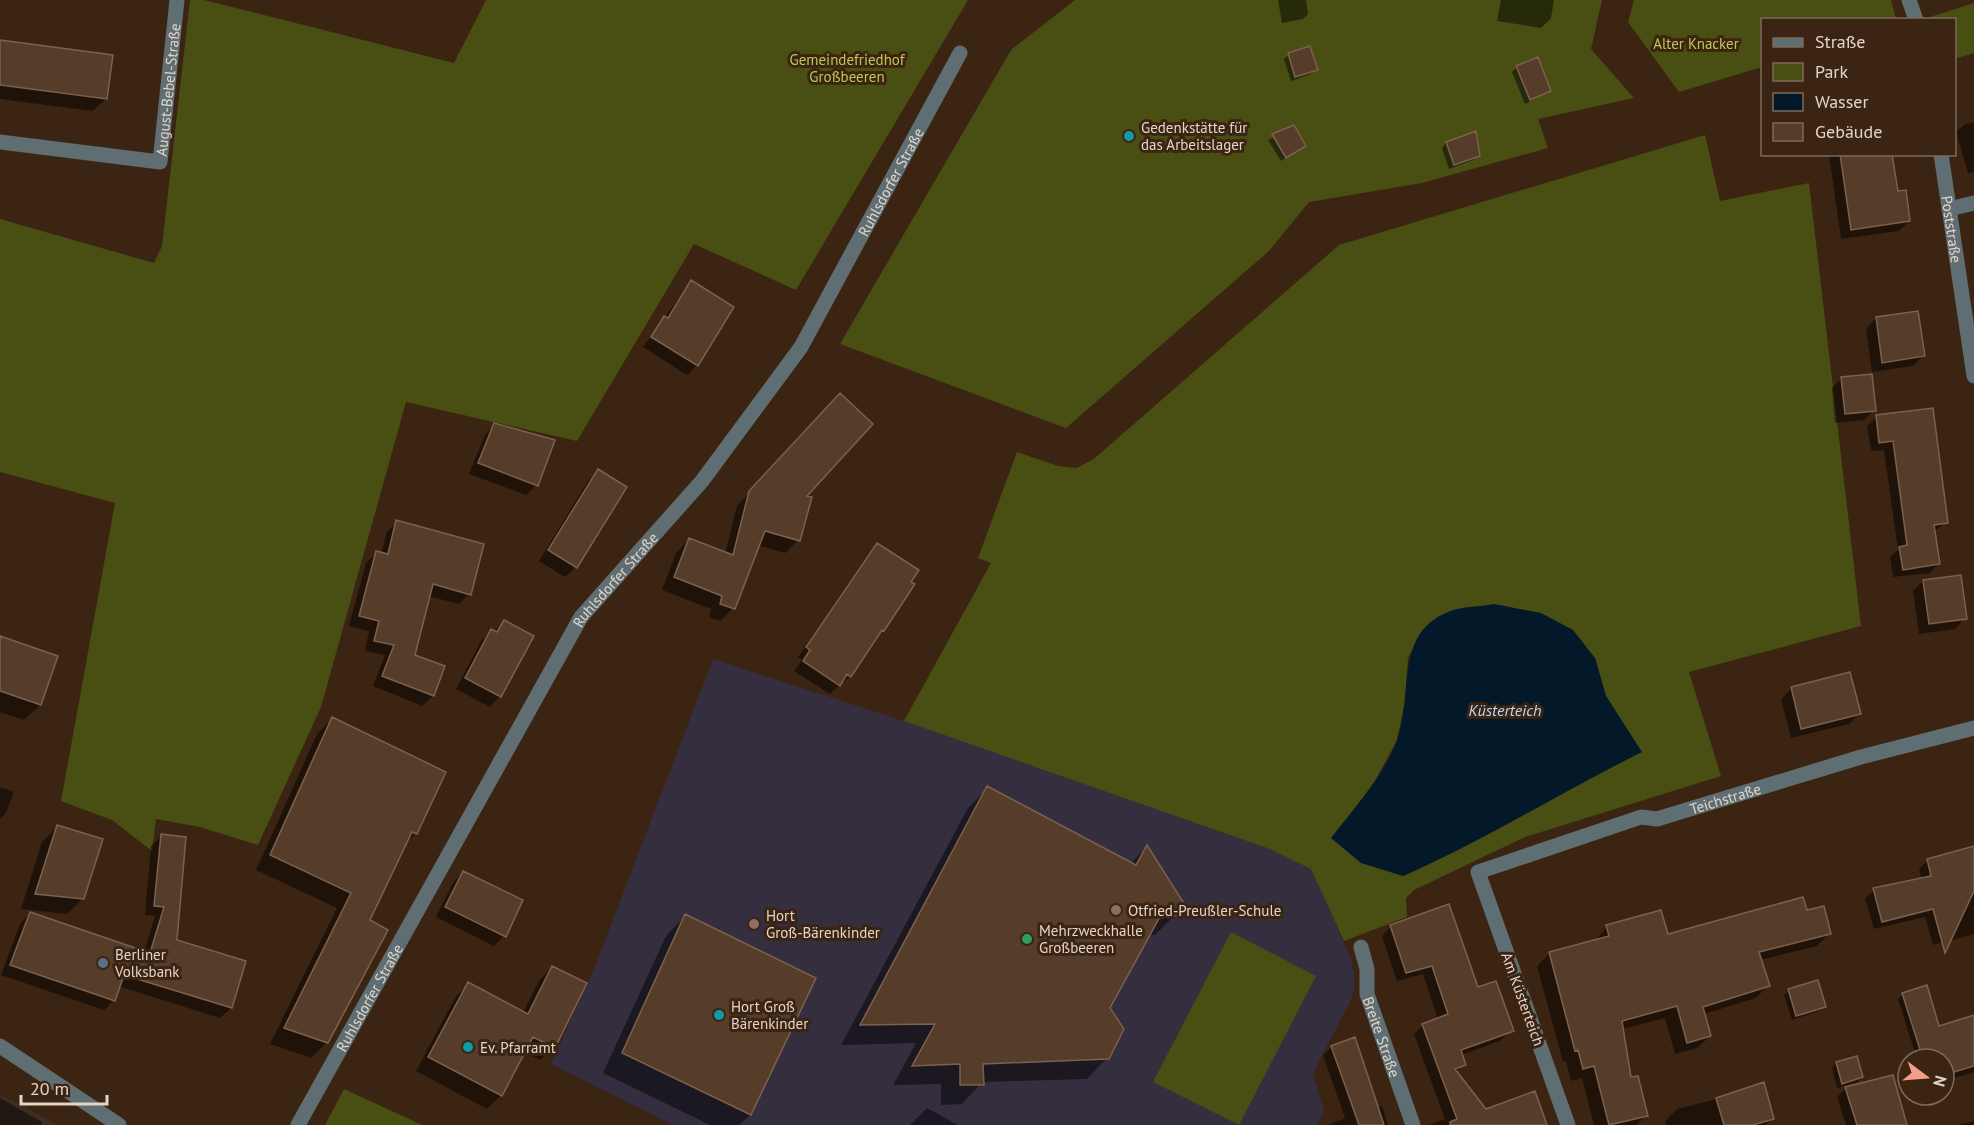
<svg xmlns="http://www.w3.org/2000/svg" width="1974" height="1125" font-family="'PT Sans',sans-serif">
  <style>
    .commercial { fill: #3e2d24 }
    .education { fill: #342e3e }
    .green { fill: #494f13; fill-rule: evenodd }
    .water { fill: #03192a }
    .shadow { fill: #0007 }
    .building { fill: #563d2a; stroke: #7c614e; stroke-width: 1.5 }
    .lines { fill: none; stroke-linecap: round; stroke-linejoin: round }
    .minor { stroke: #5e6e72; stroke-width: 15 }
    .culture-dot { fill: #0f9aa8; stroke: #3b2412; stroke-width: 2 }
    .education-dot { fill: #8d6e63; stroke: #3b2412; stroke-width: 2 }
    .leisure-dot { fill: #2e9e5b; stroke: #3b2412; stroke-width: 2 }
    .service-dot { fill: #5c6f8a; stroke: #3b2412; stroke-width: 2 }
    .labels { text-anchor: middle; dominant-baseline: central; stroke-width: 6; stroke-linejoin: round; paint-order: stroke }
    .park-label { font-size: 15px; fill: #bcc852; stroke: #3b2412 }
    .street-label { font-size: 15px; fill: #e3d4c9; stroke: #3b2412 }
    .poi-label { font-size: 15px; fill: #e3d4c9; stroke: #3b2412; text-anchor: start }
    .water-label { font-size: 16px; font-style: italic; fill: #b6daf9; stroke: #3b2412 }
  </style>
  <rect width="100%" height="100%" fill="#3b2412"/>
  <!-- commercial -->
  <path class="commercial" d="M0,1094l47,25 10,6h-57z"/>
  <!-- education -->
  <path class="education" d="M713,659l225,73 332,117 42,20 39,90 4,20 -3,19 -39,75 11,38 -7,14h-644l-122,-61 43,-95z"/>
  <!-- green -->
  <path class="green" d="M190,0h14l250,63 32,-63h482l-172,290 -102,-46 -117,197 -171,-39 -85,305 -63,138 -58,-18 -44,-8 -4,32 -40,-31 -51,-19 54,-298 -115,-31v-253l154,44 8,-17z
    M1075,0h527l-11,49 43,49 -96,21 10,29 -126,35 -113,19 -40,49 -203,177 -226,-84 171,-294z
    M1634,0h257l5,19 -134,1v47l-83,25 -51,-70z
    M1974,3v50l-19,6 -1,-39 -24,-1v-2z
    M1705,135l15,66 89,-18 52,443 -172,46 32,104 -196,61 -111,53 -8,8 1,19 -63,24 -33,-72 -41,-20 -366,-128 87,-158 -13,-5 39,-106 41,14 19,2 18,-10 244,-213zM1423,629l172,29 11,38 35,56c-80,40 -156,88 -238,124l-71,-37 43,-58 22,-41 8,-39 3,-43z
    M1231,932l85,44 -77,149 -86,-43z
    M344,1089l78,36h-97z"/>
  <!-- water -->
  <path class="water" d="M1494,604l47,9 32,17 22,28 11,38 36,56c-81,40 -157,88 -239,124l-42,-13 -30,-25c23,-30 53,-62 66,-98 17,-44 -4,-106 51,-128 13,-6 32,-5 46,-8z"/>
  <!-- shadow -->
  <path class="shadow" d="M1278,0h28l2,14 -5,5 -21,4z
    M1501,0h53l-3,18 -10,10 -44,-7z
    M0,42l106,57 -13,12 -93,-12z
    M1289,55l27,15 -5,4 -20,7 -7,-22z
    M1517,67l33,24 -25,13 -13,-32z
    M1974,122v50l-6,1 -12,-41 9,-8z
    M1293,127l11,18 -23,16 -13,-21z
    M1446,143l32,12 -5,5 -24,9 -7,-21z
    M1829,154h62l5,39 13,28 -10,10 -58,8z
    M691,282l6,83 -10,10 -44,-28z
    M1876,318l47,38 -10,10 -41,6 -6,-43z
    M1842,378l32,32 -10,10 -29,3 -3,-35z
    M827,408l-23,88 -6,44 -13,13 -27,-8 -25,63 -13,13 -11,-4 2,-8 -49,-19 14,-37 13,-13 36,14 12,-48z
    M1932,410l15,112 -14,10 6,31 -9,10 -37,4 -3,-20 8,-7 -14,-100 -13,1 -4,-25 10,-9z
    M495,424l41,61 -10,10 -57,-21 16,-39z
    M598,471l27,16 -49,80 -11,10 -26,-16 49,-80z
    M397,522l72,72 -10,10 -31,-8 -14,60 30,11 -11,29 -11,10 -49,-20 12,-31 -20,-4 4,-20 -20,-5 17,-63 10,-10 5,1 6,-22z
    M877,545l-26,130 -11,-3 9,5 -19,17 -36,-23 8,-11 -4,-3 70,-103z
    M1923,581l42,37 -10,11 -36,5 -6,-43z
    M505,622l-5,74 -10,11 -34,-18 25,-48z
    M0,637l56,20 -16,48 -16,15 -24,-8z
    M1849,674l10,40 -10,10 -58,14 -10,-39 10,-10z
    M332,719l84,114 -12,12 -36,76 -41,121 -16,16 -41,-14 67,-136 -81,-38 61,-136z
    M0,787l14,5 -8,21 -6,6z
    M988,788l142,76 17,-17 28,68 -20,20h-7l-39,73 -2,50 -20,21 -105,3 -20,22 -21,1v-21l-48,1 23,-42 -75,2 127,-237z
    M58,826l25,72 -16,16 -46,-5 21,-67z
    M161,836l14,105 56,67 -11,10 -102,-32 -4,14 -10,10 -103,-35 19,-51 10,-11 114,39 11,-36 -10,-1 6,-69z
    M1974,847v87l-41,11 -8,-28 -51,12 -9,-31 9,-8 48,-11 -3,-10 9,-9z
    M463,872l41,64 -10,10 -58,-29 17,-34z
    M1806,911l23,23 -12,12 -57,14 8,25 -12,13 -52,16 6,22 -13,12 -22,6 -10,-36 -43,11 8,50 16,36 -9,10h-43l-12,-47 -11,3 -5,-20 -3,1 -26,-96 13,-13 45,-12 12,-14 60,9z
    M686,915l128,64 -64,136 -11,10h-29l-107,-52 63,-137z
    M1391,926l86,63 32,43 -9,9 -39,14 3,9 -8,8 29,39 61,14h-117l16,-6 -31,-85 9,-9 15,-5 -15,-46 -26,7 -15,-45z
    M552,967l2,80 -14,13 -16,-8 -23,43 -14,14 -71,-38 39,-73 13,-14 55,29 16,-32z
    M1789,991l35,16 -5,4 -27,9 -8,-25z
    M1903,994l35,34 36,15v29l-19,6 -1,-4 -10,4v-19h-27l-19,-60z
    M1332,1047l45,61 5,-2 6,19h-60l17,-7 -22,-63z
    M1856,1057l6,20 -5,5 -20,6 -5,-20 4,-5z
    M1846,1088l60,37h-60l-9,-28z
    M1728,1096l45,22 -7,7h-99l-2,-4 12,-12z
    M0,1098l42,24 -1,3h-41z
    M927,1108l31,17h-48z
    M1974,1121v4h-15z"/>
  <!-- building -->
  <path class="building" d="M0,40l113,15 -6,44 -107,-14z
    M1310,46l8,24 -23,7 -7,-24z
    M1538,57l13,34 -21,9 -14,-34z
    M1294,125l12,21 -20,12 -14,-24z
    M1476,131l4,25 -26,9 -8,-23z
    M1840,154h52l6,37 8,-1 4,31 -59,9z
    M691,280l43,27 -36,59 -47,-29 13,-21 4,2z
    M1918,311l7,45 -43,7 -6,-46z
    M1872,374l4,37 -31,3 -4,-37z
    M840,393l33,31 -66,72 5,1 -12,44 -35,-10 -30,78 -15,-5 2,-8 -48,-19 15,-39 44,17 16,-64z
    M1933,408l15,115 -14,2 6,39 -37,6 -4,-23 8,-2 -14,-104 -14,2 -3,-28z
    M494,423l61,17 -17,46 -60,-23z
    M598,469l29,18 -50,81 -29,-18z
    M396,520l88,24 -13,51 -38,-11 -18,71 30,11 -11,30 -52,-20 12,-31 -20,-4 5,-20 -20,-5 17,-65 12,3z
    M877,543l42,27 -8,12 4,2 -31,47 -2,-1 -31,47 -4,-3 -7,12 -37,-25 7,-11 -4,-3z
    M1961,575l6,44 -38,5 -6,-44z
    M504,620l30,16 -33,61 -36,-19 26,-49 6,3z
    M0,636l58,20 -17,49 -41,-14z
    M1850,672l11,42 -60,15 -10,-42z
    M332,717l114,55 -29,62 -5,-2 -42,88 18,10 -60,113 -44,-15 67,-135 -81,-38z
    M987,786l149,79 11,-20 36,57 -7,14 -15,-1 -51,93 14,21 -15,30 -126,5 1,21h-24v-21l-48,2 23,-42 -75,1z
    M57,825l46,14 -19,60 -49,-5z
    M161,834l25,3 -9,103 69,21 -14,47 -108,-33 -9,26 -105,-36 20,-53 120,41 14,-46 -10,-1z
    M1974,846v45l-29,62 -12,-44 -51,13 -9,-34 58,-12 -4,-17z
    M463,871l60,29 -17,37 -61,-30z
    M1803,897l4,13 17,-4 7,28 -72,18 11,34 -67,21 8,29 -24,7 -10,-37 -55,15 9,56 7,-1 10,40 -39,9 -15,-59 -11,3 -5,-19 -3,1 -26,-99 60,-16 -3,-11 55,-15 7,24z
    M1449,904l29,83 18,-6 18,50 -53,19 5,15 -11,4 31,40 49,-18 12,34h-97v-3l7,-3 -35,-95 26,-10 -16,-48 -26,7 -16,-48z
    M685,914l131,64 -65,137 -129,-62z
    M552,966l35,17 -32,65 -22,-11 -31,59 -74,-39 40,-75 60,32z
    M1818,980l8,27 -30,9 -8,-27z
    M1927,985l12,41 35,-11v51l-30,9v-16h-21l-21,-66z
    M1355,1037l8,24 21,64h-25l-28,-79z
    M1857,1056l6,21 -21,7 -6,-22z
    M1893,1075l14,50h-50l-12,-38z
    M1764,1082l10,37 -21,6h-29l-8,-27z"/>
  <g class="lines">
    <!-- minor -->
    <g class="minor">
      <path d="M1909,0l7,20"/>
      <path id="s1" d="M0,142l160,20 17,-162"/>
      <path id="s2" d="M1941,154l33,222"/>
      <path d="M1949,209l25,-6"/>
      <path id="s3" d="M1361,947l6,22v25l46,131"/>
      <path d="M0,1046l119,79"/>
      <path id="s4" d="M298,1125l283,-508 121,-136 99,-134 159,-294"/>
      <path id="s5" d="M1568,1125l-90,-253 163,-55 16,2 204,-62 113,-29"/>
    </g>
  </g>
  <!-- markers -->
  <g class="culture-dot">
    <circle cx="1129" cy="136" r="6"/>
    <circle cx="719" cy="1015" r="6"/>
    <circle cx="468" cy="1047" r="6"/>
  </g>
  <g class="education-dot">
    <circle cx="1116" cy="910" r="6"/>
    <circle cx="754" cy="924" r="6"/>
  </g>
  <circle class="leisure-dot" cx="1027" cy="939" r="6"/>
  <circle class="service-dot" cx="103" cy="963" r="6"/>
  <g class="labels">
    <!-- park labels -->
    <g class="park-label">
      <text x="1696" y="43">Alter Knacker</text>
      <text x="847" y="59">Gemeindefriedhof<tspan x="847" dy="17">Großbeeren</tspan></text>
    </g>
    <!-- street labels -->
    <g class="street-label">
      <text stroke="none"><textPath href="#s1" startOffset="234">August-Bebel-Straße</textPath></text>
      <text stroke="none"><textPath href="#s4" startOffset="1118">Ruhlsdorfer Straße</textPath></text>
      <text stroke="none"><textPath href="#s2" startOffset="76">Poststraße</textPath></text>
      <text stroke="none"><textPath href="#s4" startOffset="632">Ruhlsdorfer Straße</textPath></text>
      <text stroke="none"><textPath href="#s5" startOffset="528">Teichstraße</textPath></text>
      <text stroke="none"><textPath href="#s4" startOffset="146">Ruhlsdorfer Straße</textPath></text>
      <text transform="translate(1523 999) rotate(70)">Am Küsterteich</text>
      <text stroke="none"><textPath href="#s3" startOffset="93">Breite Straße</textPath></text>
    </g>
    <!-- poi labels -->
    <g class="poi-label">
      <text x="1141" y="127">Gedenkstätte für<tspan x="1141" dy="17">das Arbeitslager</tspan></text>
      <text x="1128" y="910">Otfried-Preußler-Schule</text>
      <text x="766" y="915">Hort<tspan x="766" dy="17">Groß-Bärenkinder</tspan></text>
      <text x="1039" y="930">Mehrzweckhalle<tspan x="1039" dy="17">Großbeeren</tspan></text>
      <text x="115" y="954">Berliner<tspan x="115" dy="17">Volksbank</tspan></text>
      <text x="731" y="1006">Hort Groß<tspan x="731" dy="17">Bärenkinder</tspan></text>
      <text x="480" y="1047">Ev. Pfarramt</text>
    </g>
    <!-- water labels -->
    <g class="water-label">
      <text x="1505" y="710">Küsterteich</text>
    </g>
  </g>
  <!-- legend -->
  <rect x="1761" y="18" width="195" height="138" fill="#3b2412" stroke="#7e6a5b" stroke-width="1.5"/>
  <rect x="1773" y="38" width="30" height="9" fill="#5e6e72" stroke="#7e6a5b" stroke-width="1.5"/>
  <text x="1815" y="48" font-size="18" fill="#e3d4c9">Straße</text>
  <rect x="1773" y="63" width="30" height="18" fill="#494f13" stroke="#7e6a5b" stroke-width="1.5"/>
  <text x="1815" y="78" font-size="18" fill="#e3d4c9">Park</text>
  <rect x="1773" y="93" width="30" height="18" fill="#03192a" stroke="#7e6a5b" stroke-width="1.5"/>
  <text x="1815" y="108" font-size="18" fill="#e3d4c9">Wasser</text>
  <rect x="1773" y="123" width="30" height="18" fill="#563d2a" stroke="#7e6a5b" stroke-width="1.5"/>
  <text x="1815" y="138" font-size="18" fill="#e3d4c9">Gebäude</text>
  <!-- north arrow -->
  <g transform="translate(1926 1077) rotate(106)"><circle r="28" fill="#3b2412" stroke="#7e6a5b" stroke-width="1.5"/>
  <path d="M0-4.5L10 22L0 15L-10 22Z" fill="#f49d8b"/>
  <text y="-9" font-size="16" font-weight="bold" text-anchor="middle" fill="#e3d4c9">N</text>
  </g>
  <!-- scale -->
  <path d="M21 1095v9h86v-9" fill="none" stroke="#e3d4c9" stroke-width="3"/>
  <text x="30" y="1095" font-size="18" fill="#e3d4c9" stroke="#3b2412" stroke-width="4.5" paint-order="stroke">20 m</text>
</svg>
